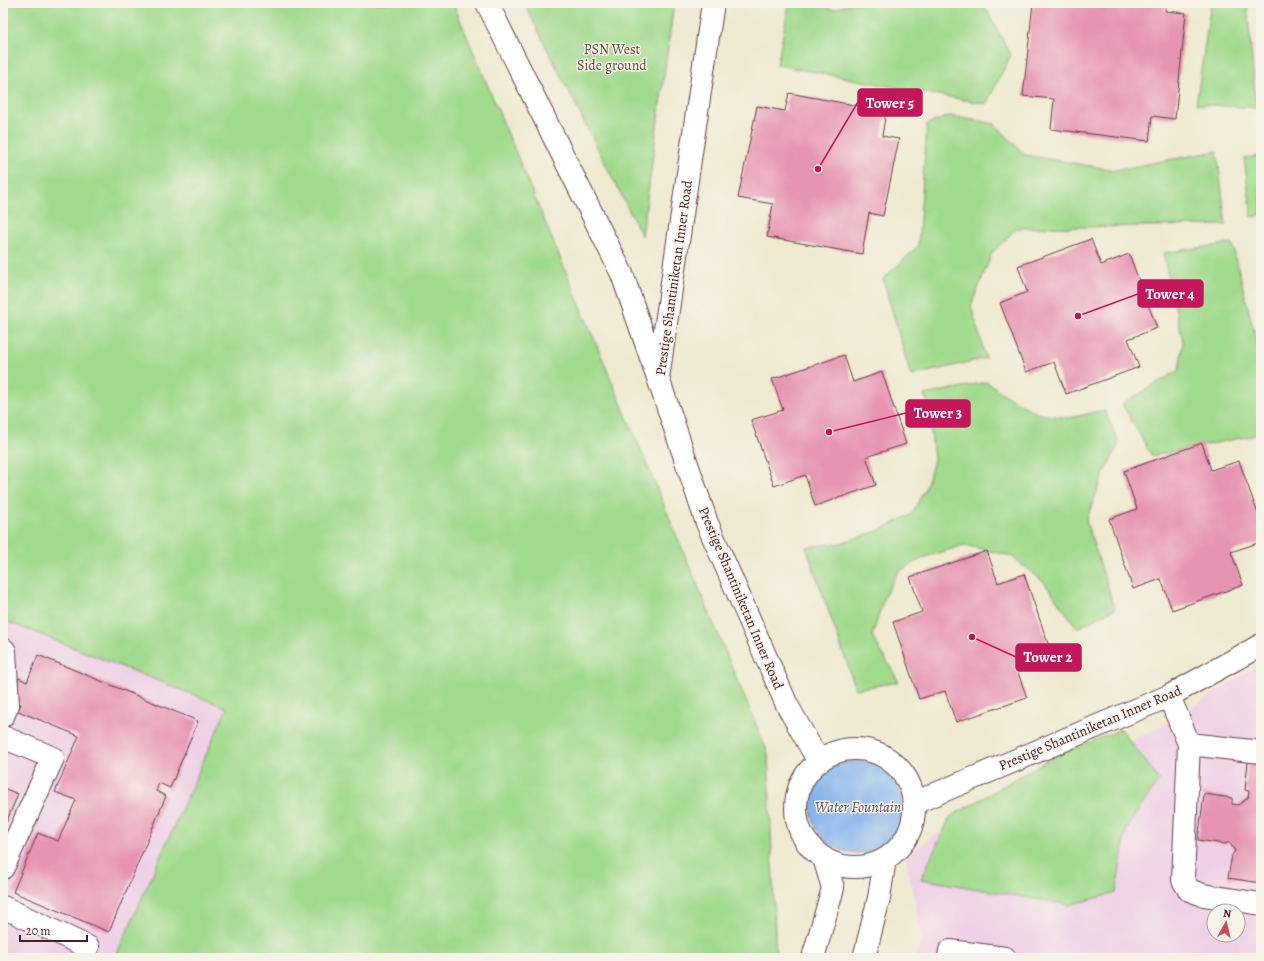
<svg xmlns="http://www.w3.org/2000/svg" width="1264" height="961" font-family="Alegreya,serif">
  <style>
    .built { fill: #eed0e7; fill-rule: evenodd }
    .green { fill: #a0da8d; stroke: #757c5c }
    .water { fill: #80b2ed; stroke: #65688c }
    .building { fill: #e694b2 }
    .lines { fill: none; stroke-linecap: round; stroke-linejoin: round }
    .minor-casing { stroke: #633d44; stroke-width: 24 }
    .minor { stroke: #fff; stroke-width: 22 }
    .labels { text-anchor: middle; dominant-baseline: central; stroke-width: 3; stroke-linejoin: round; paint-order: stroke }
    .park-label { font-size: 14px; fill: #604e44; stroke: #f7f3e8 }
    .street-label { font-size: 14px; fill: #4a1f2b; stroke: #f7f3e8 }
    .water-label { font-size: 15px; font-style: italic; fill: #5d526f; stroke: #f7f3e8 }
    .leader { fill: none; stroke: #c2185b; stroke-width: 1.5 }
    .callout-dot { fill: #c2185b; stroke: #f7f3e8; stroke-width: 1.5 }
    .callout { fill: #c2185b; stroke: #c2185b; stroke-width: 1.5 }
    .callout-label { font-size: 15px; text-anchor: middle; font-weight: bold; fill: #fff }
  </style>
  <rect width="100%" height="100%" fill="#f7f3e8"/>
  <filter id="ink" filterUnits="userSpaceOnUse"><feTurbulence type="fractalNoise" baseFrequency=".025" numOctaves="2"/><feDisplacementMap in="SourceGraphic" scale="8" xChannelSelector="R" yChannelSelector="G"/><feConvolveMatrix kernelMatrix="1 2 1 2 8 2 1 2 1" color-interpolation-filters="sRGB"/></filter>
  <filter id="wash" filterUnits="userSpaceOnUse"><feTurbulence type="fractalNoise" baseFrequency=".012" numOctaves="4" result="noise"/><feDisplacementMap in="SourceGraphic" scale="16" xChannelSelector="R" yChannelSelector="G"/><feGaussianBlur stdDeviation="0.9" result="paint"/><feColorMatrix in="noise" values="0 0 0 0 0 0 0 0 0 0 0 0 0 0 0 0 0 1.4 0 .05"/><feComposite in="paint" operator="in"/></filter>
  <g filter="url(#wash)">
    <rect width="100%" height="100%" fill="#efe9d0"/>
    <!-- built -->
    <path class="built" d="M3,620l224,88 -112,250h-112z
      M1261,663v295h-348l10,-17 -17,-83 29,-24 22,-3 214,-110zM1214,911h24v24h-24z"/>
    <!-- green -->
    <path class="green" d="M3,3h450l315,750 8,205h-661l112,-250 -224,-88z
      M524,3h150l-32,233z
      M789,3h32l10,7 23,-7h129l28,52 -25,49 -209,-39z
      M1211,3h36l9,105 -60,-4z
      M950,116l45,8 30,31 90,15 102,-19 9,74 -209,3 -25,25 -21,53 15,52 -75,18 -28,-97 35,-33 9,-122z
      M1261,156v59l-9,2 -8,-59z
      M1232,243l29,117v74l-109,22 -30,-52 57,-34 4,-29 -20,-88z
      M987,382l24,17 28,15 30,4 35,-8 15,33 -15,30 -18,48 29,88 -38,19 -33,-46 -33,-26 -47,-11 -39,12 -27,15 -13,23 -13,41 27,46 -43,7 -50,-142 35,-4 37,-12 34,-17 14,-27 8,-27 -6,-57 -4,-8z
      M1121,729l38,51 -33,49 -10,64 -47,12 -148,-26 29,-62 96,-56z"/>
    <!-- water -->
    <path class="water" d="M811 807a46 46 0 1 1 92 0a46 46 0 1 1-92 0Z"/>
    <g id="blocks">
      <!-- building -->
      <path class="building" d="M1033,3h133l-1,8 21,2 -11,106 -23,-3 -3,25 -98,-12 3,-30 -31,-3z
        M789,93l97,18 -4,25 17,3 -16,77 -14,-3 -7,41 -95,-17 6,-33 -35,-6 19,-92 28,5z
        M1091,239l10,26 28,-11 28,74 -29,11 11,28 -73,27 -12,-32 -28,10 -26,-69 27,-11 -9,-26z
        M844,355l9,27 29,-10 24,72 -40,13 10,28 -61,21 -10,-31 -31,11 -23,-66 32,-10 -11,-31z
        M1202,443l9,27 28,-9 22,61v20l-30,10 12,33 -71,25 -11,-31 -28,10 -24,-70 28,-10 -13,-38z
        M987,551l11,32 26,-9 27,78 -36,12 12,34 -71,24 -11,-31 -26,8 -26,-77 29,-10 -12,-35z
        M38,655l160,66 -28,67 -11,-5 -3,8 10,5 -57,136 -96,-40 25,-59 20,8 18,-41 -21,-8 24,-56 -61,-25 3,-7 -11,-4 9,-22 8,4z
        M1248,762l13,1v120l-33,-5 4,-23 3,-4 -6,-9 -4,2 -27,-4 6,-46 28,4v6l6,1 10,-7 1,-7 -4,-1z
        M3,788l15,6 -15,36z"/>
    </g>
  </g>
  <g filter="url(#ink)">
    <use href="#blocks" fill-opacity="0" stroke="#633d44" stroke-width="1"/>
    <g class="lines">
      <defs>
        <path id="minor" d="M487,3l135,271 35,101
          M713,3l-55,375 49,145 80,182 32,57
          M3,649l2,2 3,54 -5,11
          M1169,696l20,48 -6,136 6,10 14,5 58,9
          M3,737l50,21 -50,110
          M1189,744l72,8
          M796 808a59 59 0 1 1 118 0a59 59 0 1 1-118 0Z
          M914,803l255,-107 92,-51
          M3,907l85,40
          M813,958l20,-70 -9,-30
          M864,958l15,-60 6,-39
          M949,958l1,-7 55,7"/>
      </defs>
      <!-- minor casing -->
      <use href="#minor" class="minor-casing"/>
      <!-- minor -->
      <use href="#minor" class="minor"/>
    </g>
  </g>
  <g class="labels">
    <!-- park labels -->
    <g class="park-label">
      <text x="612" y="49">PSN West<tspan x="612" dy="16">Side ground</tspan></text>
    </g>
    <!-- street labels -->
    <g class="street-label">
      <text transform="translate(674 278) rotate(-82)">Prestige Shantiniketan Inner Road</text>
      <text transform="translate(741 598) rotate(67)">Prestige Shantiniketan Inner Road</text>
      <text transform="translate(1090 728) rotate(-23)">Prestige Shantiniketan Inner Road</text>
    </g>
    <!-- water labels -->
    <g class="water-label">
      <text x="858" y="807">Water Fountain</text>
    </g>
  </g>
  <!-- callouts -->
  <path class="leader" d="M818 169L858 102M1078 316L1138 294M829 432L906 413M972 637L1016 657"/>
  <g class="callout-dot">
    <circle cx="818" cy="169" r="4"/>
    <circle cx="1078" cy="316" r="4"/>
    <circle cx="829" cy="432" r="4"/>
    <circle cx="972" cy="637" r="4"/>
  </g>
  <g class="callout">
    <rect x="858" y="89" width="64" height="27" rx="4"/>
    <rect x="1138" y="280" width="65" height="27" rx="4"/>
    <rect x="906" y="400" width="64" height="27" rx="4"/>
    <rect x="1016" y="644" width="65" height="27" rx="4"/>
  </g>
  <g class="callout-label">
    <text x="890" y="108">Tower 5</text>
    <text x="1170" y="299">Tower 4</text>
    <text x="938" y="418">Tower 3</text>
    <text x="1048" y="662">Tower 2</text>
  </g>
  <!-- margin -->
  <rect width="1264" height="961" fill="none" stroke="#f7f3e8" stroke-width="16"/>
  <!-- north arrow -->
  <g transform="translate(1226 923) rotate(8)"><circle r="19" fill="#f7f3e8" stroke="#b29e9c"/>
  <path d="M0-3L7 15L0 10L-7 15Z" fill="#d1495b"/>
  <text y="-6" font-size="11" font-weight="bold" text-anchor="middle" fill="#4a1f2b">N</text>
  </g>
  <!-- scale -->
  <path d="M20 935v6h67v-6" fill="none" stroke="#4a1f2b" stroke-width="2"/>
  <text x="26" y="935" font-size="12" fill="#4a1f2b" stroke="#f7f3e8" stroke-width="3" paint-order="stroke">20 m</text>
</svg>
